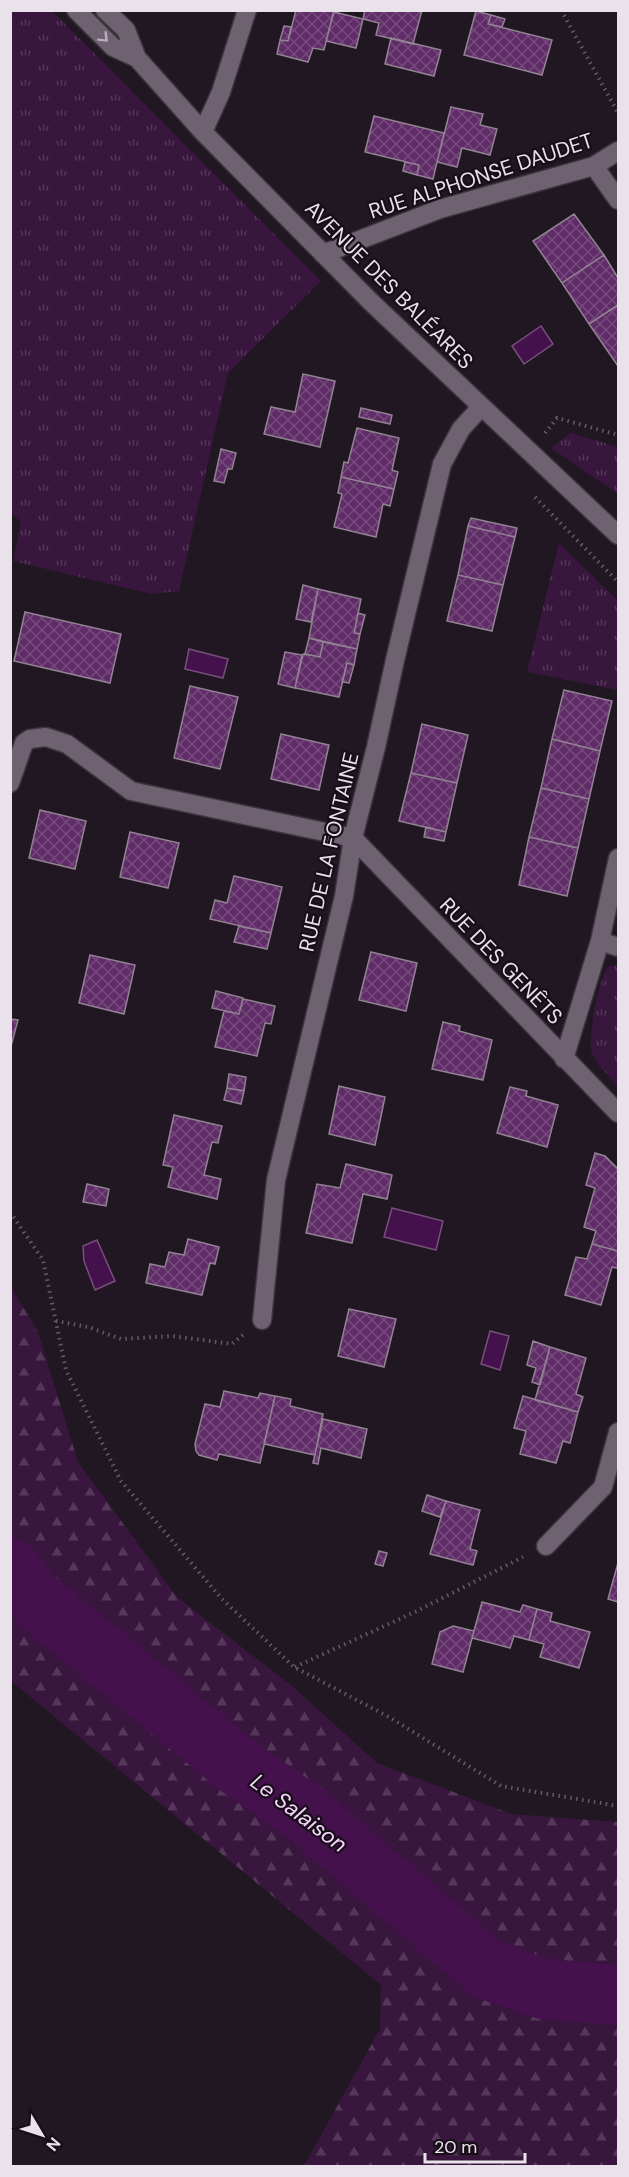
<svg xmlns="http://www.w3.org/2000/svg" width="629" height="2177" font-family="'DM Sans',sans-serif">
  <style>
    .grass { fill: url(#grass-tufts) }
    .forest { fill: url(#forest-firs) }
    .water { fill: #44114c; stroke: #76507b; stroke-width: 1.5 }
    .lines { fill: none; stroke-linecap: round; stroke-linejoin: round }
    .river { stroke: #44114c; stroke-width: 60 }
    .building { fill: url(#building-cross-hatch); stroke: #918392; stroke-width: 1.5 }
    .street-casing { stroke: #3b343d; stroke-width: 21 }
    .path { stroke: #645b65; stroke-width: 4; stroke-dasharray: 1.5 4.5; stroke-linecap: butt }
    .street { stroke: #6e6170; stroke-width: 18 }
    .oneway { stroke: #b8aeb9 }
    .labels { text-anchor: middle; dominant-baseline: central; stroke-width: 4.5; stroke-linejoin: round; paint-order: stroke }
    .street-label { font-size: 21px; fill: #e9e2ea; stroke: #180e19 }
    .water-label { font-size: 22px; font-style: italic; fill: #f4d6f8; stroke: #180e19 }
  </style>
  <defs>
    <pattern id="grass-tufts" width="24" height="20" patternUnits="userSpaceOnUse" patternTransform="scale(1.5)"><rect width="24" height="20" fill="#38163d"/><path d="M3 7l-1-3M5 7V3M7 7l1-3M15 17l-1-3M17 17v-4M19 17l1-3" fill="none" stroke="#553859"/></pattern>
    <pattern id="forest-firs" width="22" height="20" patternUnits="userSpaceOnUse" patternTransform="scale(1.5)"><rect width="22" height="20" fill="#38163d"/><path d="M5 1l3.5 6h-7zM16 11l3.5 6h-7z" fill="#553859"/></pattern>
    <pattern id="building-cross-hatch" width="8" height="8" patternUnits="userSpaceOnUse" patternTransform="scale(1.5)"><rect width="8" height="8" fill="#5f2c67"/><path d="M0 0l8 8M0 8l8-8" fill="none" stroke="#764a7d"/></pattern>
  </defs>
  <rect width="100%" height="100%" fill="#211722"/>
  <!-- grass -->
  <path class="grass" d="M10,11h42l269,270 -93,92 -49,218 -27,3 -139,-33 8,-39 -11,-10z
    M571,433l47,14v47l-67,-46z
    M559,543l59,58v89l-91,-18z
    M609,966h9v120c-9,-10 -21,-20 -26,-33 -5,-15 7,-76 17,-87z"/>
  <!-- forest -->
  <path class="forest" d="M11,1287l27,45 40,130 99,135 115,89 85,77 134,51 107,8v344h-314l76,-137 1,-44 -370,-304z"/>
  <!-- water -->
  <path class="water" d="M541,326l12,18 -29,20 -12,-18z
    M189,649l39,10 -5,19 -38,-9z
    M392,1208l51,13 -7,29 -52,-13z
    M97,1240l18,41 -20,9 -11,-29 -1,-15z
    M490,1331l19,5 -9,34 -19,-6z"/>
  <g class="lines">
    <!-- river -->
    <path class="river" d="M10,1569l27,32 202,166 67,47 182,156 56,19 74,6"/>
  </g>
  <!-- building -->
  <path class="building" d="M296,10h38l-10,40 -11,-2 -5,14 -31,-8 3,-14 8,1z
    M365,10h57l-9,34 -37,-9 3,-12 -16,-4z
    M476,11l15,4 -3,9 64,16 -10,35 -78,-20z
    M334,12l29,7 -7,29 -30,-7z
    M491,15l14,4 -3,8 -14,-3z
    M284,26l7,1 -3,14 -8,-1z
    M391,38l50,12 -7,26 -49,-12z
    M451,107l32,7 -3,11 17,4 -7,26 -28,-7 -5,19 -20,-5z
    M374,116l70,17 -11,46 -16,-4 2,-10 -54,-13z
    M405,162l14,3 -2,10 -14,-4z
    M574,214l30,41 -42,28 -29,-42z
    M604,255l14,23v27l-29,19 -27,-41z
    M618,305v61l-29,-42z
    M303,374l32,7 -15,66 -56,-13 7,-27 24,5z
    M361,408l31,7 -2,9 -31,-7z
    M357,428l42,10 -7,32 6,2 -4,17 -53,-12 3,-15 4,1z
    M221,449l15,4 -4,16h-4l-4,14 -10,-2z
    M341,477l53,12 -4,17 -7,-2 -7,33 -42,-10 8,-33 -4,-1z
    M471,518l46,10 -2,9 -47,-11z
    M468,526l47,11 -12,48 -45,-10z
    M458,575l45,10 -11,46 -45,-10z
    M303,585l15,4 -7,33 -15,-3z
    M318,589l43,10 -7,34 6,1 -3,15 -48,-11z
    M25,612l96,22 -11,49 -96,-22z
    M358,613l7,2 -5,19 -6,-1z
    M309,638l14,4 -3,15 -15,-3z
    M323,642l34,7 -3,16 -7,-2 -8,34 -44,-9 8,-34 17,3z
    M285,652l17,3 -7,33 -17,-4z
    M347,663l7,2 -5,18 -7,-1z
    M190,686l48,11 -18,72 -46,-11z
    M564,690l48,11 -12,50 -48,-12z
    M422,724l46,11 -11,48 -46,-10z
    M281,734l48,11 -10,45 -48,-11z
    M552,739l48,12 -11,48 -48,-11z
    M411,773l46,10 -11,49 -47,-11z
    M541,788l48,11 -11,49 -49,-11z
    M40,810l46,11 -11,48 -46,-11z
    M426,827l20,5 -2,9 -20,-4z
    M130,832l49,11 -11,45 -48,-11z
    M529,837l49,11 -11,48 -48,-11z
    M234,876l48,11 -11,46 -61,-14 5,-19 12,3z
    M239,926l32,7 -4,16 -33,-7z
    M371,952l46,11 -11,48 -47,-11z
    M90,955l45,10 -11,49 -45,-11z
    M216,991l27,7 -4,16 -27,-6z
    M243,999l32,7 -4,18 -6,-1 -8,33 -42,-9 9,-36 15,3z
    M10,1019l8,1 -8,30z
    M443,1022l17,4 -1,5 33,9 -9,40 -51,-11z
    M229,1074l17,3 -2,14 -17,-3z
    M339,1086l46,11 -10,48 -46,-11z
    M510,1087l17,4 -1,5 32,9 -11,42 -50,-14z
    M227,1088l17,3 -3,13 -17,-4z
    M174,1115l48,11 -4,17 -6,-1 -8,33 17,4 -4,20 -49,-12 5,-20 -10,-2z
    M595,1153l10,3 13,13v82l-26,-7 4,-13 -12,-4 11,-39 -9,-3z
    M346,1164l46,11 -5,24 -24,-5 -11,49 -46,-10 11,-49 23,4z
    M87,1184l22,5 -3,17 -23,-4z
    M188,1239l31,8 -4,17 -5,-1 -8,32 -56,-12 4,-19 15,3 4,-15 15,3z
    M592,1244l26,7v17l-6,-1 -11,38 -36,-10 11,-38 11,2z
    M349,1309l47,10 -12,48 -46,-11z
    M533,1341l17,6 -10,38 -8,-3 4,-14 -9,-3z
    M550,1347l36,11 -10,36 7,3 -5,15 -43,-12z
    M224,1391l34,7 2,-5 15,3 -15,67 -41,-9 -2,6 -18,-5 -3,-4 -1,-7 10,-40 15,3z
    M275,1396l16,3 -1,7 33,8 -8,41 -51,-11z
    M523,1396l55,16 -8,31 -7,-2 -7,22 -36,-9 6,-23 -12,-3z
    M323,1419l44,10 -6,29 -40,-10 -3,16 -5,-1z
    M427,1495l19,6 -6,16 -18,-6z
    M446,1501l34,9 -10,39 7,2 -4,14 -43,-11z
    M379,1551l8,2 -4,13 -8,-2z
    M618,1563v39l-10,-3z
    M482,1602l38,10 3,-7 14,4 -8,31 -15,-4 -4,12 -38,-10z
    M537,1609l15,4 -2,8 40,11 -11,36 -39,-11 4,-13 -15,-4z
    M453,1626l21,5 -11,41 -31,-8 8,-32z"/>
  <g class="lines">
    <defs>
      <path id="street" d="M76,10l37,37 24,11
        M105,10l21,20 11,28 66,74 168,170 247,233
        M203,132l18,-40 26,-82
        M594,166l24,34
        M323,254l117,-45 154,-43 24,-15
        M10,783l14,-40 6,-4 16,-2 21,7 64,47 222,47 265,275
        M600,941l18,6
        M564,1059l36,-118 18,-83
        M262,1320l14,-140 68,-284 9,-58 23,-91 19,-87 47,-196 19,-35 20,-22
        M546,1546l57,-59 15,-55"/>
    </defs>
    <!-- street casing -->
    <use href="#street" class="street-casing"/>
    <!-- path -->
    <path class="path" d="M561,10l57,103
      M545,433l12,-15 61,17
      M535,497l83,85
      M10,1212l33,48 23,110 55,111 101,118 72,68 95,50 112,69 117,20
      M56,1321l32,6 33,12 51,-3 60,8 11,-9
      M295,1667l120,-55 108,-55"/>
    <!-- street -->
    <use href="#street" class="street"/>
  </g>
  <!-- one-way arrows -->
  <defs><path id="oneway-chevron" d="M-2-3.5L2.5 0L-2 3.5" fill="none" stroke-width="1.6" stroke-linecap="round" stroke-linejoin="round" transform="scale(1.5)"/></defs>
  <use class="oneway" href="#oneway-chevron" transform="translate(104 38) rotate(45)"/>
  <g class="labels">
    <!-- street labels -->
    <g class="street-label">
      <text transform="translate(481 176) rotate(-18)">RUE ALPHONSE DAUDET</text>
      <text transform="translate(389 285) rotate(45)">AVENUE DES BALÉARES</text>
      <text transform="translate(329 852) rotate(-77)">RUE DE LA FONTAINE</text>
      <text transform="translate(501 961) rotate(46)">RUE DES GENÊTS</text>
    </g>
    <!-- water labels -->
    <g class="water-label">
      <text transform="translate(299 1813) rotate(37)">Le Salaison</text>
    </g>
  </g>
  <!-- border -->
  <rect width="629" height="2177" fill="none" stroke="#e9e2ea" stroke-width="24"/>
  <!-- north arrow -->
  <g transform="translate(42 2135) rotate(129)" stroke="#180e19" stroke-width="4.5" paint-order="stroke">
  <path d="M0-4.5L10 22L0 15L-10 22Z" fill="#e9e2ea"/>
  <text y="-9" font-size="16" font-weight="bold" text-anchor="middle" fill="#e9e2ea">N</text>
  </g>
  <!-- scale -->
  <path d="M425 2153v9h100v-9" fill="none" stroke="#e9e2ea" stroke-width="3"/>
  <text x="434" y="2153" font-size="18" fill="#e9e2ea" stroke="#180e19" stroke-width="4.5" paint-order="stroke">20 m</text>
</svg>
